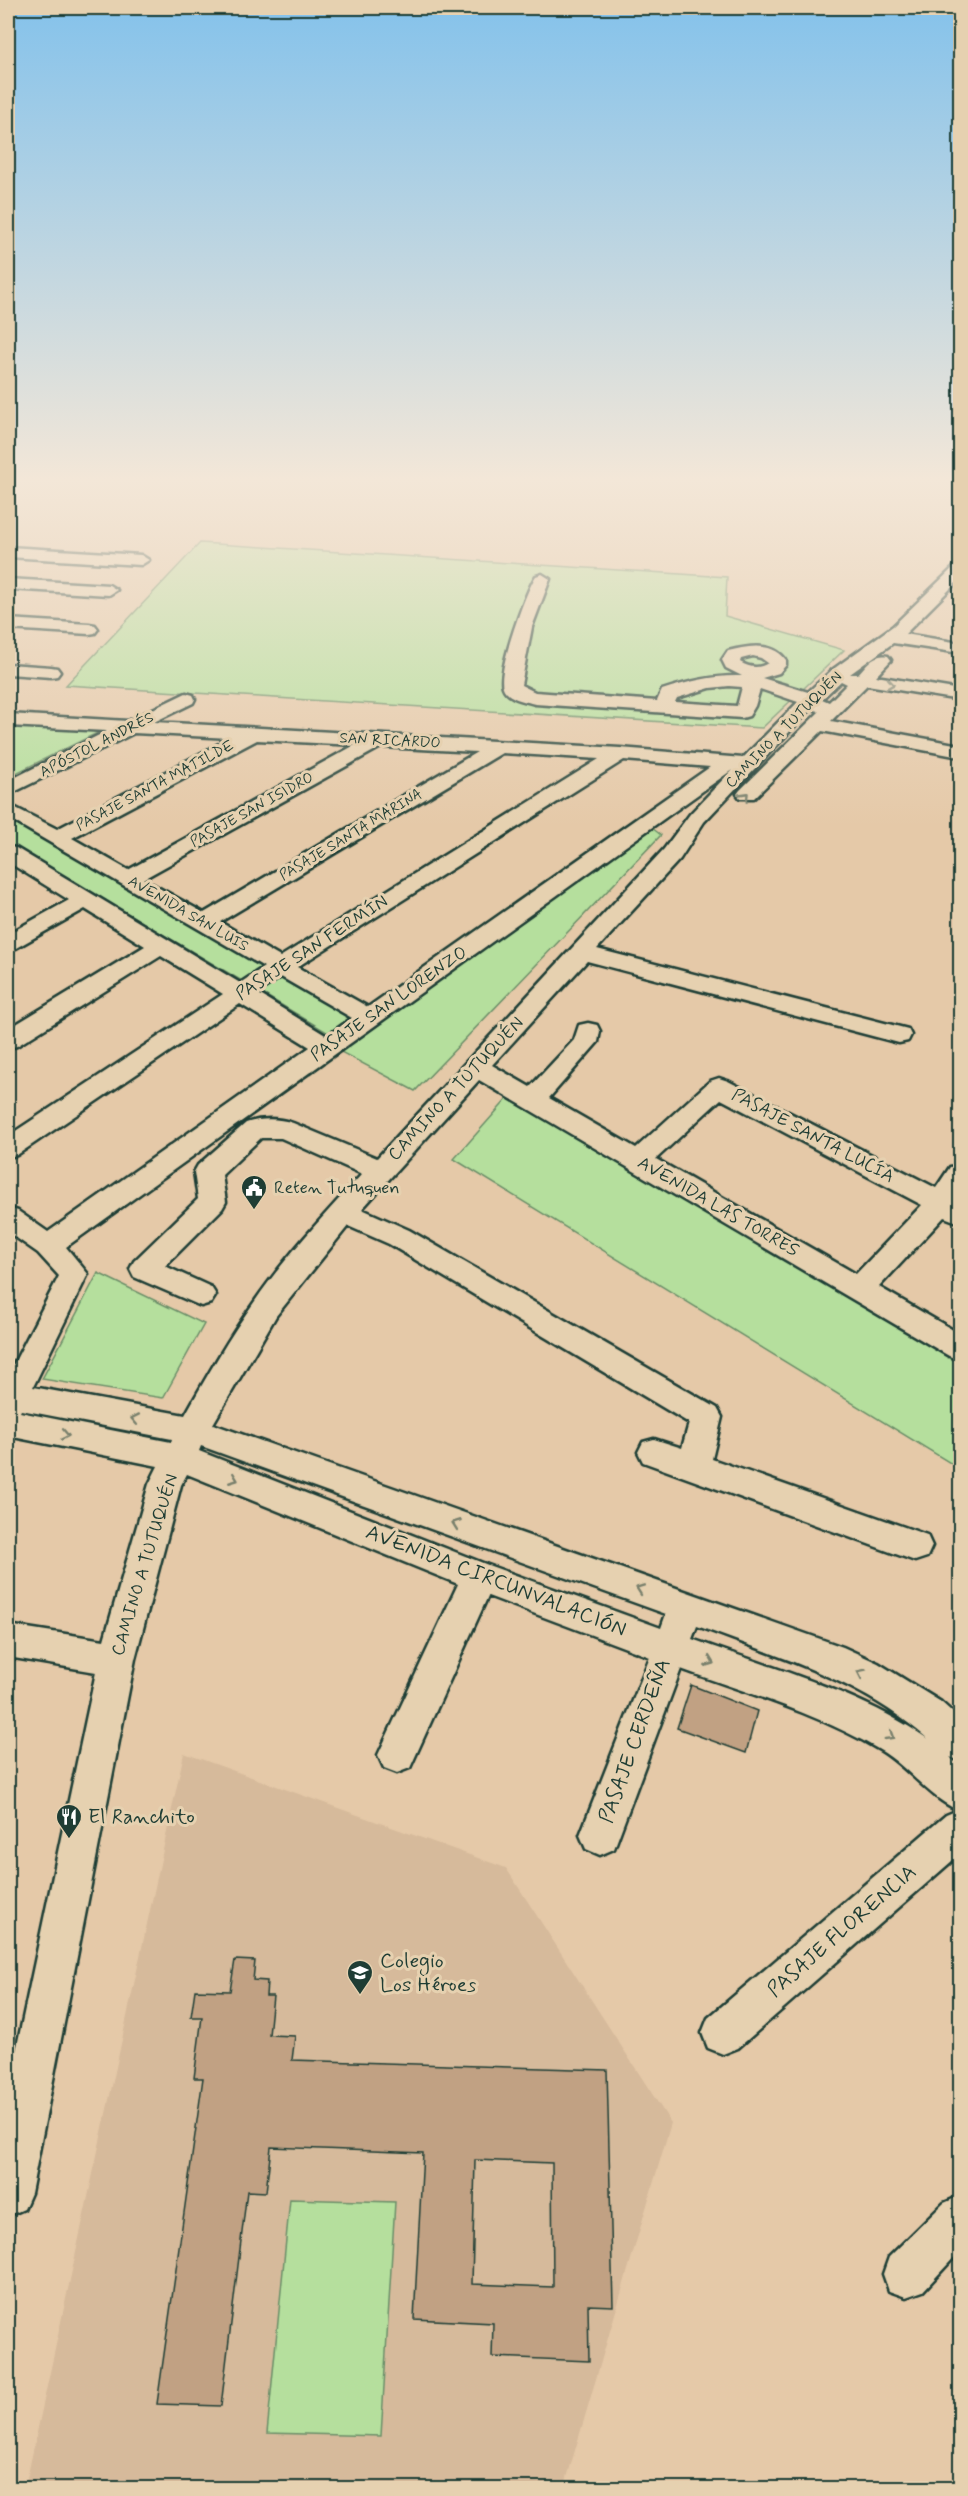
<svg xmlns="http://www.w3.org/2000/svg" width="968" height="2496" font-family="Mynerve,sans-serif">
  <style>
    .built { fill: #d6ba9b }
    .green { fill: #b5df9d; stroke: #6a8e68; stroke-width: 1.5 }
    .building { fill: #c1a183; stroke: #1f3d34; stroke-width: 1.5; fill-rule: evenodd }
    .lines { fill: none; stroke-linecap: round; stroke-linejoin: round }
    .minor-casing { stroke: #1f3d34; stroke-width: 5 }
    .minor { fill: #e6d1b0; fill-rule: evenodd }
    .oneway { stroke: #79806c }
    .labels { text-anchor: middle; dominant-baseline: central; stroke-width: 6; stroke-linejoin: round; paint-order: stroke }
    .far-street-label { font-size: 15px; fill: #1f3d34; stroke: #e6d1b0 }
    .street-label { font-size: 18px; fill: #1f3d34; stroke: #e6d1b0 }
    .poi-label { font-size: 18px; fill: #1f3d34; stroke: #e6d1b0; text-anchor: start }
    .near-street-label { font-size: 21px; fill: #1f3d34; stroke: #e6d1b0 }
    .near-poi-label { font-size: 21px; fill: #1f3d34; stroke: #e6d1b0; text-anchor: start }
  </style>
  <rect width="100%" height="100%" fill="#e5c9a8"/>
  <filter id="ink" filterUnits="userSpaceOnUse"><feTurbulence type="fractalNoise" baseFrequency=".0167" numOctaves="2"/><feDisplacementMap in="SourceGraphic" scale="12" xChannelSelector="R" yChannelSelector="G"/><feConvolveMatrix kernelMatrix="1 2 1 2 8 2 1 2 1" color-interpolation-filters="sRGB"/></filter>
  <g filter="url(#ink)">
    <!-- built -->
    <path class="built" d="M184,1753l322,115 165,255 -107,365h-539z"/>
    <!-- green -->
    <path class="green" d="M200,543l527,34 -2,39 119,34 -82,78 -696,-43z
      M8,724l99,4 -99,49z
      M8,814l261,156 -22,14 -239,-141z
      M652,828l9,7 -246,256 -78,-41z
      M285,974l71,42 -26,18 -72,-43z
      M509,1097l451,265v107l-506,-310z
      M98,1273l106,51 -41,74 -121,-19z
      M290,2199l105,3 -14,234 -114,-3z"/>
    <!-- building -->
    <path class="building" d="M691,1685l66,26 -11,42 -69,-25z
      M235,1960l20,1 -2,19 14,1 -1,15h7l-4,39 26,1 -3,24 315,10 6,236 -25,-1 1,56 -97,-4 1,-34 -79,-4 9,-166 -152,-6 -5,45 -19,-1 -26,215 -64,-2 46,-326h-9l8,-61h-11l4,-27 35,1zM475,2160l77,3 1,124 -81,-3z"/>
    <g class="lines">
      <defs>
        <path id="minor" d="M8,547l133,8 8,5 -8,5 -133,-8z
          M960,565v14l-55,55 55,9v10l-67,-10 -43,31h8c9,-10 16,-21 30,-18l3,4 -15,16 84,14v10l-93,-15 -36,36 129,24v12l-138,-26 -68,67h-14l-3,-4 3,-4 79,-78 -7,-4 -108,114 -24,37 -83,90 311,80 3,6 -3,6 -9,2 -312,-82 -95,104 38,22 44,-47 5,-15 9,-2 9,2 3,6 -2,11 -49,56 87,50 74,-67 9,-3 9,3 208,107 14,-21 10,-2v30l-2,5 2,1v22l-16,-6 -65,70 81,47v26l-11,-4 -470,-276 -117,129 47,21 308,178 5,9 -10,42 215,76 5,11 -5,11 -12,4 -272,-99 -5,-10 5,-10 11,-3 28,9 7,-25 -300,-179 -41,-18 -72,90 -63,108 630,223 35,16 63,39 19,17v42l-10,-4 10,10v87l-222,194 -15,6 -15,-6 -6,-15 6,-15 238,-203 12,-5c-29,-12 -51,-45 -80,-61 -61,-36 -131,-56 -197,-80l-67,180 -14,6 -14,-6 -6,-14 70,-178 -162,-61 -78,172 -13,5 -13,-5 -6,-13 80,-171 -271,-110 -6,11 -46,174 -104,534 -7,16 -16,7v-127l88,-417 -88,-15v-32l96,15 45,-156 9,-18 -150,-30v-61l51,-99 -21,-23 -30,-21v-24l10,3 30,21 262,-185 -70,-43 -223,151 -9,2v-21l215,-142 -62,-38 -144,90 -9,2v-19l137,-83 -60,-37 -69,39 -8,2v-16l61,-34 -61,-38v-15l8,1 224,135 24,-16 -256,-149v-14l49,25 173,-91 -96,-5 -126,62v-14l99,-50 -99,-5v-12l120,7 58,-28 7,2 2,4 -2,4 -39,19 466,26 123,10 55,-56 -38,-13 -5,17 -6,10 -7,2 -207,-14c-10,-3 -28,-5 -32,-17 -6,-15 23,-97 33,-111l6,-2 8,5 -18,48 -11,58 14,7 122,9 5,-11c27,-9 52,-15 80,-14l-16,-8 -4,-8 6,-9c19,-5 44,-10 58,9v5l-7,8 -17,5 46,14 24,-22 61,-44 61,-59zM753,656l8,2 7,5c-9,6 -18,5 -28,-1l1,-3zM841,681l6,3 -18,18 -7,-3zM729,686l13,1 -5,19 -62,-4 2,-4 33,-10zM257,740l98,5 -227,125 -56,-32zM381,747l96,5 -273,161 -61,-34zM502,753l97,6 -319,198 -60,-35zM624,760l86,7 -342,240 -71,-40zM732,770l-42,44 -26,35 -287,309 -84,-35c-15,-5 -32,-5 -47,0l-48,42 -4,7 4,27 -64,62 -4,8 4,8 67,29 10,-3 5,-8 -5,-8 -46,-21 57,-57 4,-7 -4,-27 39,-37h20l81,36c-37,40 -76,82 -107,127 -26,36 -48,75 -70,114l-152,-28 55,-113 -22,-27zM281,977l71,41 -25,18 -70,-43zM721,1099l201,106 -66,69 -200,-115zM21,1410l151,29 -1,3 -151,-30zM201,1446l465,168 -5,14 -173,-63 -289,-114zM697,1626c80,30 166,55 231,113 -69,-48 -157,-71 -236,-100z
          M8,579l101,6 8,5 -8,5 -101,-6z
          M8,619l81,5 6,1 3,4 -3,4 -6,1 -81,-5z
          M8,664l43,3 6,1 3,4 -3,4 -6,1 -43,-3z
          M960,2196v55l-37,40 -17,6 -17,-6 -6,-17 6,-17 55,-54z"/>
      </defs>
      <!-- minor casing -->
      <use href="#minor" class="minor-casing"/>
      <!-- minor -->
      <use href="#minor" class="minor"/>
    </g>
    <!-- one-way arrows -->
    <defs><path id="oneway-chevron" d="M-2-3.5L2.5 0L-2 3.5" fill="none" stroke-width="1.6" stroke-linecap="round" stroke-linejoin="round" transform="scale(1.5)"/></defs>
    <g class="oneway">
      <use href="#oneway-chevron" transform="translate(890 684) rotate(9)"/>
      <use href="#oneway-chevron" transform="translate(745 796) rotate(-46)"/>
      <use href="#oneway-chevron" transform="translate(135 1419) rotate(-169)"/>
      <use href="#oneway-chevron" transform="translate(65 1435) rotate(11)"/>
      <use href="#oneway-chevron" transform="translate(234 1479) rotate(22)"/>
      <use href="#oneway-chevron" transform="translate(456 1524) rotate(-160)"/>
      <use href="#oneway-chevron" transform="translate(640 1589) rotate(-160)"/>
      <use href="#oneway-chevron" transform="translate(710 1662) rotate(21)"/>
      <use href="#oneway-chevron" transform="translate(861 1673) rotate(-154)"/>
      <use href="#oneway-chevron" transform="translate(890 1736) rotate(31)"/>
    </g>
  </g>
  <!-- sky -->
  <linearGradient id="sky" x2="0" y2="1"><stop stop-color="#84c2eb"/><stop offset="0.58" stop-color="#f3e7d8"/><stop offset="1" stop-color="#f3e7d8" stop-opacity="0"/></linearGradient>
  <rect width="968" height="826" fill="url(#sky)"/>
  <!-- icons -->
  <defs>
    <symbol id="civic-pin" viewBox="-11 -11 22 30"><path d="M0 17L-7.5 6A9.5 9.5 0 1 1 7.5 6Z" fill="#1f3d34" stroke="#e6d1b0"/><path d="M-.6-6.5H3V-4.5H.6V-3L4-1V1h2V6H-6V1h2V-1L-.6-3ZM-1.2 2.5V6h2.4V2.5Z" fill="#fff"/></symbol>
    <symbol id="restaurant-pin" viewBox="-11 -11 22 30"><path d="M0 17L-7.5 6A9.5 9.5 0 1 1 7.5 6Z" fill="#1f3d34" stroke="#e6d1b0"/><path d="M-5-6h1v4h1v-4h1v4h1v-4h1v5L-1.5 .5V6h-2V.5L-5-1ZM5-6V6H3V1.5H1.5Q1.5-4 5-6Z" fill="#fff"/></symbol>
    <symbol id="school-pin" viewBox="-11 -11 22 30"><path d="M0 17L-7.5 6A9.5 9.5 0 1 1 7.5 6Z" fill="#1f3d34" stroke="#e6d1b0"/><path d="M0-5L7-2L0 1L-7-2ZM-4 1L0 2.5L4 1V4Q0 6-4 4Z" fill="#fff"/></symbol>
  </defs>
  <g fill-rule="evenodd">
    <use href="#civic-pin" x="239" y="1173" width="30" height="40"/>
    <use href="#restaurant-pin" x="54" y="1802" width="30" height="40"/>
    <use href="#school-pin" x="345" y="1958" width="30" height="40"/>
  </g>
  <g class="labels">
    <!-- far-street labels -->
    <g class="far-street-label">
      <text transform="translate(784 730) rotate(-45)">CAMINO A TUTUQUÉN</text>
      <text transform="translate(390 741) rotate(3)">SAN RICARDO</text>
      <text transform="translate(97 745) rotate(-27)">APÓSTOL ANDRÉS</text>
      <text transform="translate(155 786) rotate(-28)">PASAJE SANTA MATILDE</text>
      <text transform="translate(252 810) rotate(-29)">PASAJE SAN ISIDRO</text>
      <text transform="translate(351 835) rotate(-31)">PASAJE SANTA MARINA</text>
      <text transform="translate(188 914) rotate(30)">AVENIDA SAN LUIS</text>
    </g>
    <!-- street labels -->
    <g class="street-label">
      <text transform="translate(312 948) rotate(-33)">PASAJE SAN FERMÍN</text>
      <text transform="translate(389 1004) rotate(-35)">PASAJE SAN LORENZO</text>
      <text transform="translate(456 1089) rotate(-47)">CAMINO A TUTUQUÉN</text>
      <text transform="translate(813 1136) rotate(28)">PASAJE SANTA LUCÍA</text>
      <text transform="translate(718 1207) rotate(30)">AVENIDA LAS TORRES</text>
      <text transform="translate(145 1565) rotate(-73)">CAMINO A TUTUQUÉN</text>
    </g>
    <!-- poi labels -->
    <g class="poi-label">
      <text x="274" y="1188">Reten Tutuquen</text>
    </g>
    <!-- near-street labels -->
    <g class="near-street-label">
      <text transform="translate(496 1581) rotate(21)">AVENIDA CIRCUNVALACIÓN</text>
      <text transform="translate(635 1741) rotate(-70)">PASAJE CERDEÑA</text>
      <text transform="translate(842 1931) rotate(-41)">PASAJE FLORENCIA</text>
    </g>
    <!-- near-poi labels -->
    <g class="near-poi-label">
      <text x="88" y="1817">El Ranchito</text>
      <text x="380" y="1961">Colegio<tspan x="380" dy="24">Los Héroes</tspan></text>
    </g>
  </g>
  <!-- margin -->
  <rect width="968" height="2496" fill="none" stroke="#e6d1b0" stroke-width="30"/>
  <rect x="15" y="15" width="938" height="2466" fill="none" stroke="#1f3d34" stroke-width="2" filter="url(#ink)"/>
</svg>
